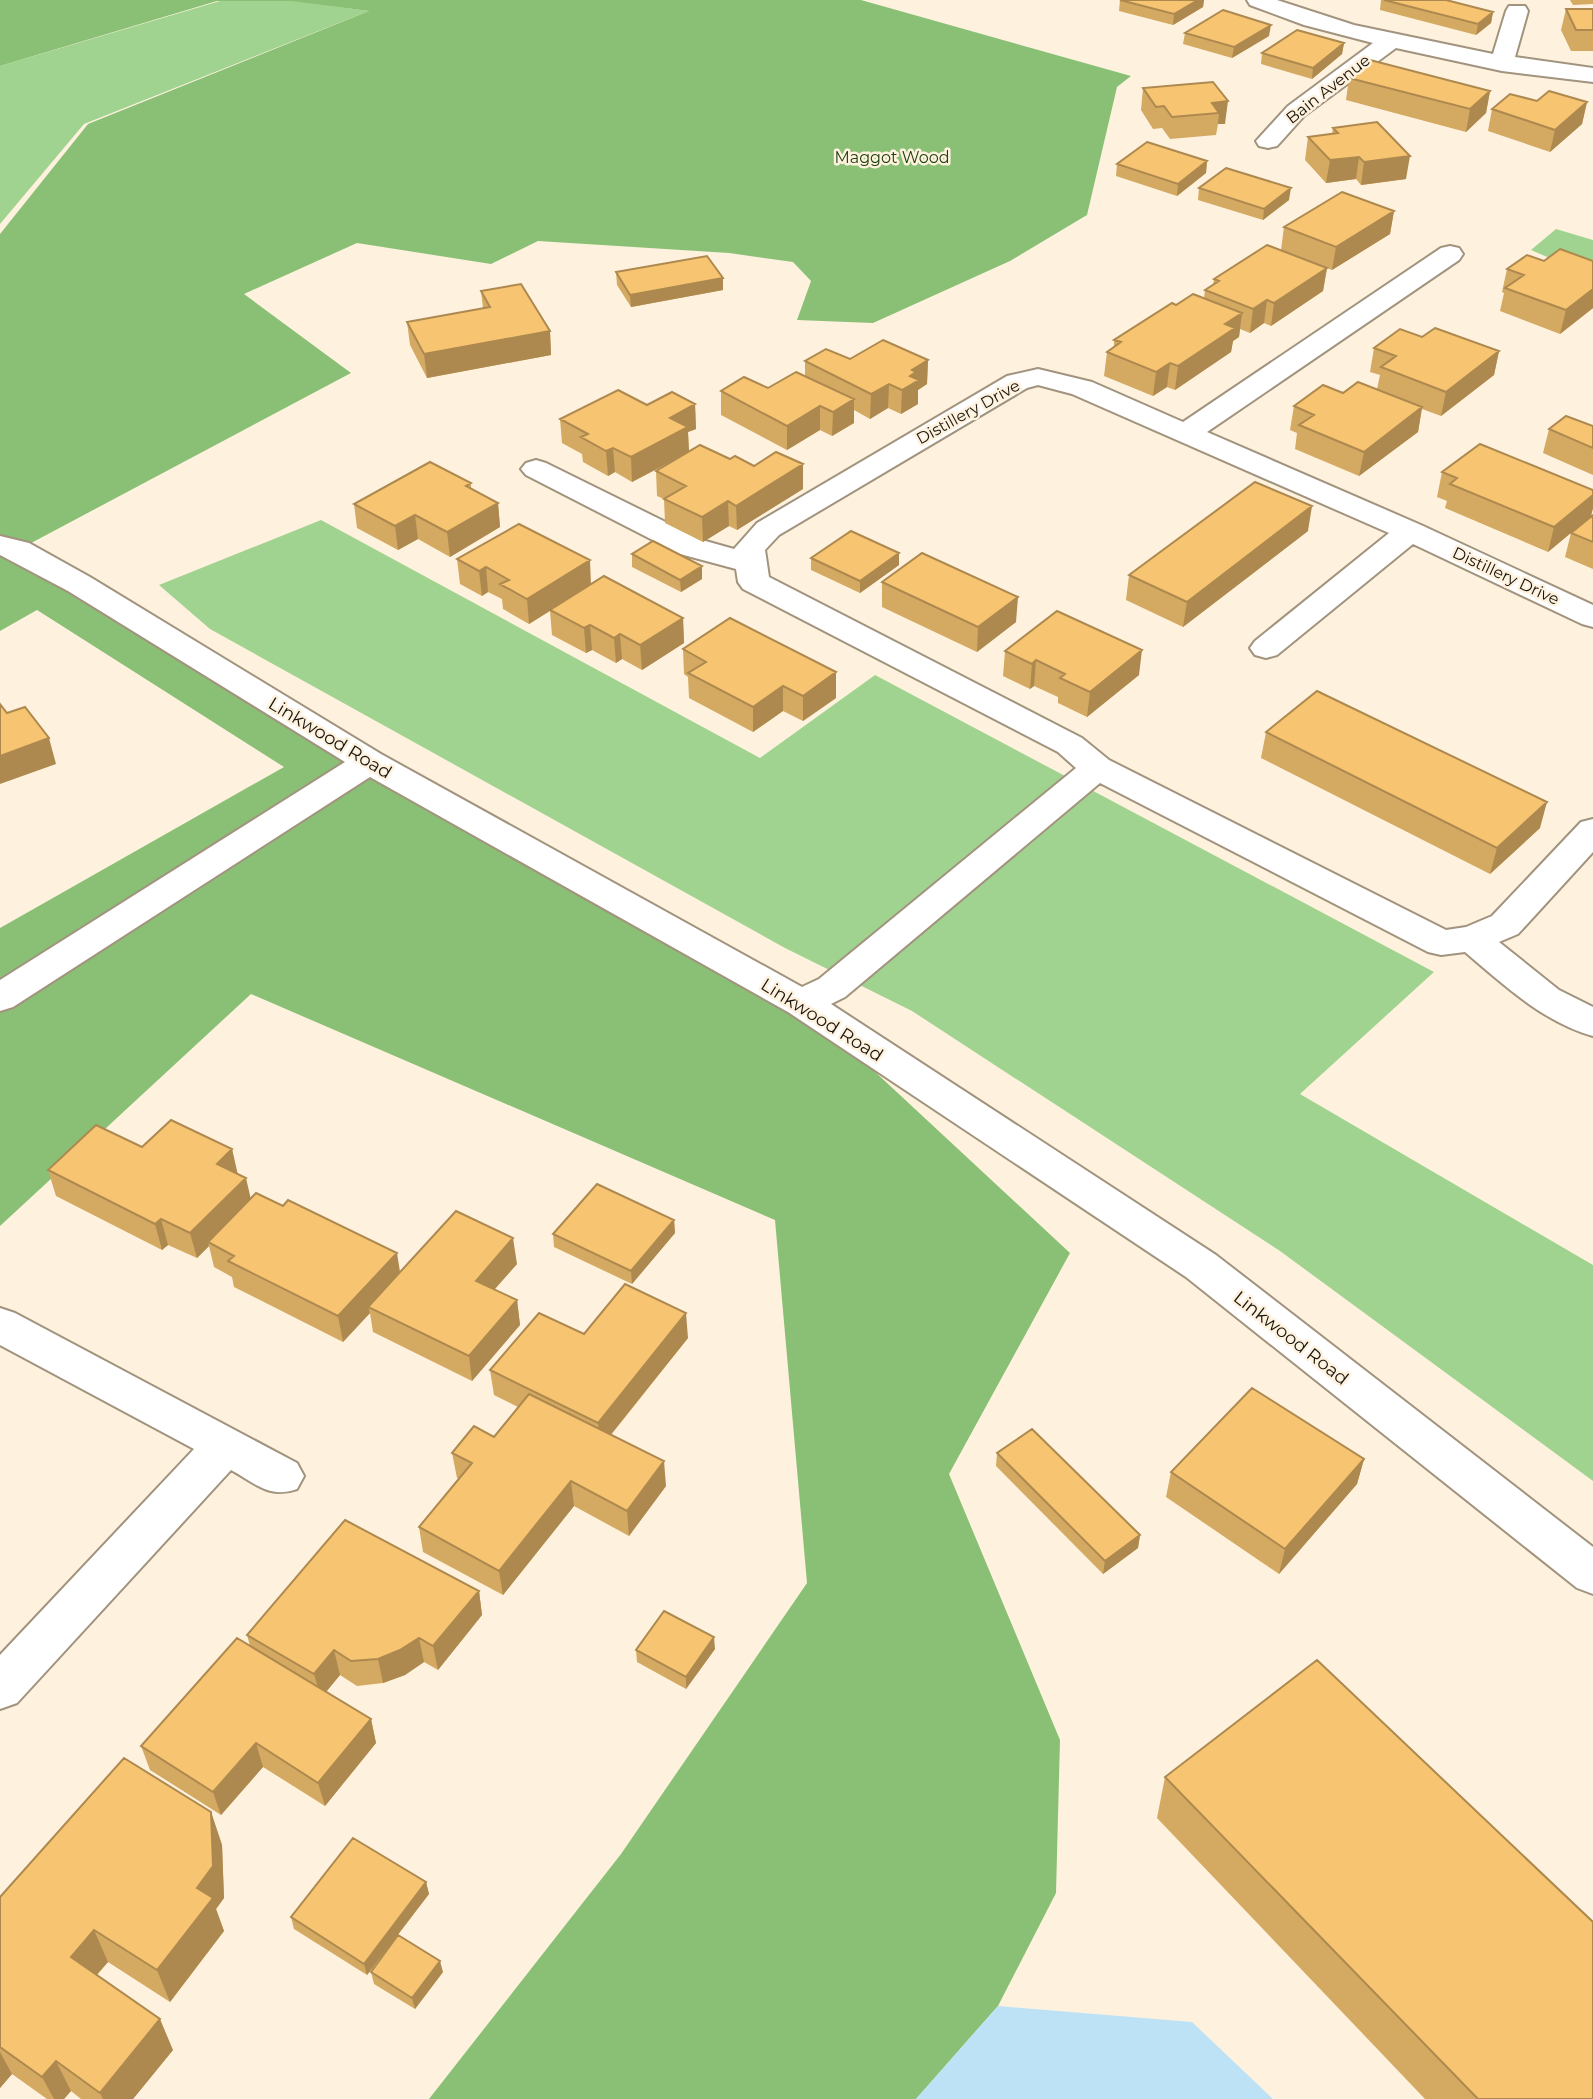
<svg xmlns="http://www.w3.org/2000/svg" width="1593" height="2099" font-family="Montserrat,sans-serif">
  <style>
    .green { fill: #a1d390 }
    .forest { fill: #8ac076 }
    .water { fill: #bde2f5 }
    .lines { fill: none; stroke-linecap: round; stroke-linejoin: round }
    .minor-casing { stroke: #a1937d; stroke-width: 4 }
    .minor { fill: #fff; fill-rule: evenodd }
    .wall { fill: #d4a961 }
    .shaded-wall { fill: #ad894f }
    .building { fill: #f7c471; stroke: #ad894f; stroke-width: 2 }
    .labels { text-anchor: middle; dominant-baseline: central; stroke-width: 5; stroke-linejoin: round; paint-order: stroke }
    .far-street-label { font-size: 16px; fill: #19140b; stroke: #fef2df }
    .far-park-label { font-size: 16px; fill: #1b3e0b; stroke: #fef2df }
    .street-label { font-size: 18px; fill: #19140b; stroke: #fef2df }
  </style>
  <rect width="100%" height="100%" fill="#fef2df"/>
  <!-- green -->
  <path class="green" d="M220,1h73l76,10 -285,113 -84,100v-158z
    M1556,229l37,11v37l-62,-27z
    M321,520l439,238 115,-83 559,297 -134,122 293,171v216l-313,-230 -368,-240 -127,-63 -575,-319 -51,-44z"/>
  <!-- forest -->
  <path class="forest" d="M0,0h861l270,76 -14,11 -30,128 -77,46 -137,62 -76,-3 14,-39 -18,-19 -64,-9 -191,-12 -47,23 -134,-21 -113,51 107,79 -333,177 783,453 269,250 -121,221 111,266 -4,153 -58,113 -82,93h-487l192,-245 186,-271 -32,-363 -524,-226 -251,232v-298l284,-161 -247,-157 -37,21v-397l88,-110 281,-113 -79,-10h-73l-217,65z"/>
  <!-- water -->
  <path class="water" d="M998,2006l194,16 81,77h-357z"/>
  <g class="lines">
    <defs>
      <path id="minor" d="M1247,0h30l77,25 139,29 13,-43 3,-5h16l3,5 -13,46 78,11v14l-91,-11 -106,-23 -92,68 -27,30 -9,2 -9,-2 -3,-5 32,-35 85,-63 -69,-18 -54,-20z
        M1450,246l9,2 4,6 -4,6 -252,172 214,93 172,80v22l-11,-3 -169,-80 -136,111 -11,3 -11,-3 -5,-7 5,-7 134,-108 -317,-139 -34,-9 -11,3 -248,147 -14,15 4,27 313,161 27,22 337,170 20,-3 26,-11 89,-94 12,-3v33l-75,82 -19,8 60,48 34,17v29c-50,-14 -89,-51 -128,-84l-24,3 -13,-3 -328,-169 -255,214 -14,7 385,251 377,292v47l-16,-6 -391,-311 -398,-265 -418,-235 -357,230 -13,4v-31l345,-218 -277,-171 -68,-36v-19l29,7 61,34 291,177 421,233 17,-8 257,-211 -18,-16 -315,-163 -5,-7 -2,-13 -56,-15 -154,-79 -5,-6 5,-6 10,-3 10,3 156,77 32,9 23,-26 250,-147 31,-7 54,13 91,40 258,-174z
        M0,1308l15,5 282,150 7,13 -7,13c-28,10 -42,-6 -66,-19l-214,233 -17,6v-54l194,-206 -194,-104z"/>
    </defs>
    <!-- minor casing -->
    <use href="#minor" class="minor-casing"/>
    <!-- minor -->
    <use href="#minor" class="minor"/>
  </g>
  <!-- wall -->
  <path class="wall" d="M1120,0h84l-1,7 -30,18 -54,-14z
    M1381,0h65l47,12 -2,11 -15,12 -96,-25z
    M1570,0h23v4l-20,1z
    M1566,9h27v42h-22l-10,-21z
    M1185,33l84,3 -37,22 -49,-14z
    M1344,43l-2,11 -30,25 -51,-15 1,-11z
    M1349,78l141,13 -4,22 -20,19 -120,-32z
    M1213,82l12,42h-7l-2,11 -46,4 -8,-11 -9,1 -12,-19 2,-22z
    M1537,101l50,1 -5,22 -32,28 -62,-21 4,-22z
    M1333,128l73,51 -45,6 -5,-6 -30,4 -21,-23 3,-23 24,-3z
    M1207,161l-1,12 -29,23 -61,-20 1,-12z
    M1199,188l90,12 -26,20 -65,-20z
    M1394,211l-4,23 -58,36 -5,-2 -4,23 -52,35 -7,-3 -14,10 -10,-4 -1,8 -6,4 -2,11 -56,38 -8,-3 -14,9 -49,-20 3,-24 7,-5v-7l62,-35 28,-7 1,-8 8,-5 1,-6 67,-29 3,-23z
    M1544,261h49v47l-33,26 -60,-23 4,-18 -2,-1 5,-23z
    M616,272l107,18 -92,17 -14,-22z
    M481,291l69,40 1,24 -124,23 -17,-33 -3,-23 76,-14z
    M1422,337l77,14 -5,24 -53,41 -19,-7 -4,23 -59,44 -64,-27 2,-16 -7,-3 4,-24 49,-13 34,-4 3,-14 -10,-3 4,-24z
    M850,359l78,1 -1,24 -9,6v14l-17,10 -13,-6 -18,11 -16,-9v13l-22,13 -12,-6 -33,20 -66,-35v-24l47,-3 37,-12v-15z
    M695,404l1,25 -8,3 1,20 -57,30 -17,-10 -7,4 -25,-14 -1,-8 -20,-11 -2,-24 87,-14z
    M1593,426v49l-50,-22 6,-24z
    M730,459l24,7 49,-2v25l-66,41 -8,-4 -26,16 -38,-19 -1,-24 -7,-3 -1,-25z
    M1442,472l151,18v18l-2,8 2,-1v54l-28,-12 6,-24 -23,19 -103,-44 2,-7 -10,-4z
    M471,483v6l27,14 2,24 -50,30 -32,-18 -20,11 -41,-22 -3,-24z
    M1308,531l-125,96 -57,-27 3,-25z
    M899,553v12l-39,28 -49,-23v-12z
    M632,554l70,12v13l-21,13 -49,-25z
    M457,559l134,25 92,34 1,25 -42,27 -20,-11 -6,4 -24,-13 -6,3 -34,-18 -2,-24 -21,13 -26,-15 -1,-10 -14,-7 -6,4 -22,-12z
    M882,582l134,40 -39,30 -95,-45z
    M683,649l153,23v26l-33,23 -20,-10 -30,21 -64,-34 -1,-21 -4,-3z
    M1005,651l134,24 -52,42 -29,-14v-6l-24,-11 -4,3 -27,-13z
    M1266,732l274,96 -50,46 -229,-116z
    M142,1147l90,2 5,25 13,25 150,73 117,-8 -23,25 23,11 3,25 -48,56 -99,-49 -3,-19 -27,29 -109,-55 -2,-10 -18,-10 -5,-21 -12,12 -29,-13 -6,5 -106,-54 -8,-26z
    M674,1220l1,13 -43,51 -78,-37 -1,-13z
    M584,1334l104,4 -77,97 55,51 -37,50 -55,-30 -71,89 -80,-43 -4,-25 40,-48 -2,-1 -5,-25 42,-16 24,-30 -24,-12 -4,-25z
    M997,1453l143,82 -2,13 -35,26 -107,-108z
    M1364,1459l-7,25 -78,90 -113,-77 5,-25z
    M479,1591l3,24 -44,55 -14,-8 -19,13 -22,8 -26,3 -17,-11 -14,17 45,27 5,24 -51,63 -62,-39 -42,48 -71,-45 -9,-24 109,-100 -3,-11z
    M715,1649l-29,40 -49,-27 -1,-12z
    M1165,1777l428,322h-168l-268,-281z
    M211,1812l11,33 2,53 -8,11 8,22 -54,71 -62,-40 -11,13 76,75 -40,49h-52l-10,-8 -7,8h-17l-35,-25 -12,14v-191z
    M426,1882l3,12 -62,81 -73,-46 -3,-12z
    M371,1972h72l-28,37 -41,-25z"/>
  <!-- shaded-wall -->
  <path class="shaded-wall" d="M1198,0h6l-1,7 -30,18 1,-11z
    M1493,12l-2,11 -15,12 2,-11z
    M1271,25l-2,11 -37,22 2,-11z
    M1344,43l-2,11 -30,25 1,-11z
    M1490,91l-4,22 -20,19 4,-23z
    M1228,101l-3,23h-7l1,-11 -7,-10z
    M1587,102l-5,22 -32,28 5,-22z
    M1410,156l-4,23 -45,6 3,-23z
    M1359,157l-3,22 -30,4 4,-23z
    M1207,161l-1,12 -29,23 1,-12z
    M1291,188l-2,12 -26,20 1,-11z
    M1394,211l-4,23 -58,36 4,-23z
    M1327,268l-4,23 -52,35 3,-23z
    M723,278v12l-92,17 -1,-12z
    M1593,289v19l-33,26 6,-24z
    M1267,300l-3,23 -14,10 3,-24z
    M1242,313l-3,24 -6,4 -2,11 -56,38 3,-24 47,-42z
    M550,331l1,24 -124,23 -3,-24z
    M1499,351l-5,24 -53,41 5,-24z
    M928,360l-1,24 -9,6v14l-17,10 1,-24 10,-20z
    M1170,363l-3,24 -14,9 3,-24z
    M889,384l-1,24 -18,11 1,-25z
    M854,399v24l-22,13 1,-24z
    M695,404l1,25 -8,3 1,20 -57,30 -1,-25 39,-39z
    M820,406v24l-33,20v-24z
    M1422,407l-4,25 -59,44 5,-24z
    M613,448l2,24 -7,4 -2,-25z
    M803,464v25l-66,41 -1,-24z
    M1593,495v13l-2,8 -43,36 6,-25z
    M728,501l1,25 -26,16 -1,-25z
    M498,503l2,24 -50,30 -3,-25z
    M1312,506l-4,25 -125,96 4,-25z
    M415,515l3,24 -20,11 -3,-24z
    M899,553v12l-39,28v-12z
    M590,560l1,25 -62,39 -2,-25z
    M702,566v13l-21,13 -1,-12z
    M486,567l2,25 -6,4 -3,-25z
    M1018,597l-2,25 -39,30 1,-25z
    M683,618l1,25 -42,27 -2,-25z
    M590,625l2,25 -6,3 -2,-25z
    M620,634l2,25 -6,4 -2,-25z
    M1142,650l-3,25 -52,42 3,-25z
    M1036,660l-2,26 -4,3 2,-25z
    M836,672v26l-33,23v-25z
    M783,686v25l-30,21v-25z
    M49,738l7,26 -56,20v-28z
    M1547,802l-7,26 -50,46 7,-26z
    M232,1149l6,26 -21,-11z
    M246,1178l6,26 -44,38 1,4 -12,12 -7,-25z
    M161,1219l7,26 -6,5 -7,-26z
    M674,1220l1,13 -43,51 -1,-13z
    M513,1238l4,26 -37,42 -4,-25z
    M397,1253l4,25 -33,29 2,6 -27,29 -5,-26z
    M517,1300l3,25 -48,56 -3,-25z
    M686,1313l2,25 -88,110 -2,-25z
    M1364,1459l-7,25 -78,90 6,-25z
    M664,1461l2,25 -37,50 -2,-25z
    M571,1481l3,25 -71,89 -4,-24z
    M1140,1535l-2,13 -35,26 2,-13z
    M479,1591l3,24 -44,55 -5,-24z
    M714,1637l1,12 -29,40v-12z
    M419,1638l5,24 -19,13 -22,8 -5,-24z
    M334,1650l6,25 -19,23 -7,-24z
    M371,1719l5,24 -51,63 -7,-23z
    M256,1743l7,24 -42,48 -8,-23z
    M211,1812l11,33 2,53 -8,11 8,22 -54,71 -13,-32 40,-82z
    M426,1882l3,12 -62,81 -3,-11z
    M94,1930l14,32 -23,26 -14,-31z
    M440,1961l3,11 -28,37 -3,-11z
    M160,2019l13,31 -40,49h-30l-3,-6z
    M0,2052l12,22 -12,14z
    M56,2061l15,30 -7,8h-10l-12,-22z"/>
  <!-- building -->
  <path class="building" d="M1120,0h78l-24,14z
    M1384,0h62l47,12 -15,12z
    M1566,9h27v21h-17z
    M1223,10l48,15 -37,22 -49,-14z
    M1297,30l47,13 -31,25 -51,-15z
    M1370,60l120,31 -20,18 -121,-31z
    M1213,82l15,19 -16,2 7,10 -47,4 -8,-11 -8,1 -13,-19z
    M1549,91l38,11 -32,28 -63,-21 18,-15 27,7z
    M1377,122l33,34 -46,6 -5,-5 -29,3 -22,-23 30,-4 -5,-5z
    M1147,142l60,19 -29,23 -61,-20z
    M1226,168l65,20 -27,21 -65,-21z
    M1342,192l52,19 -58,36 -52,-20z
    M1267,245l60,23 -53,35 -7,-3 -14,9 -48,-19 14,-9 -5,-2z
    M1560,249l33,12v28l-27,21 -61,-22 19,-13 -17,-6 20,-14 17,6z
    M707,256l16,22 -93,17 -14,-23z
    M521,284l29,47 -126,23 -17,-32 83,-15 -9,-16z
    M1193,294l49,19 -17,11 10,4 -57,38 -8,-3 -14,9 -49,-20 14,-10 -7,-2 58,-37 4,2z
    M1435,328l64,23 -53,41 -65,-25 15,-11 -22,-8 26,-19 22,8z
    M883,340l45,20 -16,10 4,2 -6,4 9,4 -17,10 -13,-6 -18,10 -66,-33 21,-12 24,10z
    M796,372l58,27 -21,13 -13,-6 -33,20 -66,-35 23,-14 24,11z
    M1358,382l64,25 -58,45 -65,-27 15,-10 -20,-9 29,-21 20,8z
    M618,390l29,15 25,-13 23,12 -25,14 18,9 -57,30 -18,-9 -7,3 -25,-14 7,-3 -28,-15z
    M1566,416l27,10v22l-44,-19z
    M1480,444l113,46v5l-39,32 -104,-43 7,-6 -15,-6z
    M700,445l30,14 5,-3 19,10 22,-14 27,12 -67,42 -8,-5 -26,16 -38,-18 22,-13 -30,-15z
    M430,462l41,21 -5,3 32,17 -51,29 -32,-17 -20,11 -41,-22z
    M1255,482l57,24 -125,96 -58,-27z
    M1593,515v27l-22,-9z
    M519,524l71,36 -63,39 -27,-15 9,-4 -23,-13 -7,4 -22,-12z
    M851,531l48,22 -39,28 -49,-23z
    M653,541l49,25 -22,14 -48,-26z
    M922,553l96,44 -40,30 -96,-45z
    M604,576l79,42 -43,27 -20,-11 -6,4 -24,-13 -6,3 -34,-18z
    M1057,611l85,39 -52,42 -30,-14 5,-4 -29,-14 -4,4 -27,-13z
    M730,618l106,54 -33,24 -20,-10 -30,21 -65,-34 18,-11 -23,-13z
    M1317,691l230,111 -50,46 -231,-116z
    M0,704l7,9 18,-6 24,31 -49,18z
    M171,1120l61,29 -15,15 29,14 -56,55 -29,-14 -6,5 -107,-54 48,-45 46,22z
    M597,1184l77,36 -43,51 -78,-37z
    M256,1193l27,13 5,-6 109,53 -59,63 -110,-55 6,-5 -26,-14z
    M456,1211l57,27 -37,43 41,19 -48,56 -101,-49z
    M625,1284l61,29 -88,110 -108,-53 49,-57 45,21z
    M1252,1388l112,71 -79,90 -114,-77z
    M529,1394l135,67 -37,50 -56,-30 -72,90 -80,-44 53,-64 -20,-10 22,-27 20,11z
    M1032,1429l108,106 -35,26 -108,-108z
    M345,1520l134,71 -46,55 -14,-8 -19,12 -22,9 -27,2 -17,-11 -20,24 -67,-39z
    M664,1611l50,26 -28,40 -50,-27z
    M237,1638l134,81 -53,64 -62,-40 -43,49 -72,-46z
    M1317,1660l276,262v177h-115l-313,-322z
    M124,1758l87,54 2,54 -16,22 16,10 -56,72 -63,-40 -23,27 89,62 -60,74 -44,-32 -14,16 -42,-30v-150z
    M353,1838l73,44 -62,82 -73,-47z
    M398,1935l42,26 -28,37 -41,-26z"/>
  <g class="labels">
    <!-- far-street labels -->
    <g class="far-street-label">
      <text transform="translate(1328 89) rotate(-38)">Bain Avenue</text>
      <text transform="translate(968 412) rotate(-29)">Distillery Drive</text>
      <text transform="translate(1506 576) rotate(25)">Distillery Drive</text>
    </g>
    <!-- far-park labels -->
    <g class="far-park-label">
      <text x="892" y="157">Maggot Wood</text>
    </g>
    <!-- street labels -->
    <g class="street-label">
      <text transform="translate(330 738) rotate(31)">Linkwood Road</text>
      <text transform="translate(822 1020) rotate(32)">Linkwood Road</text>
      <text transform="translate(1291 1338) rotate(38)">Linkwood Road</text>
    </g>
  </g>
</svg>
